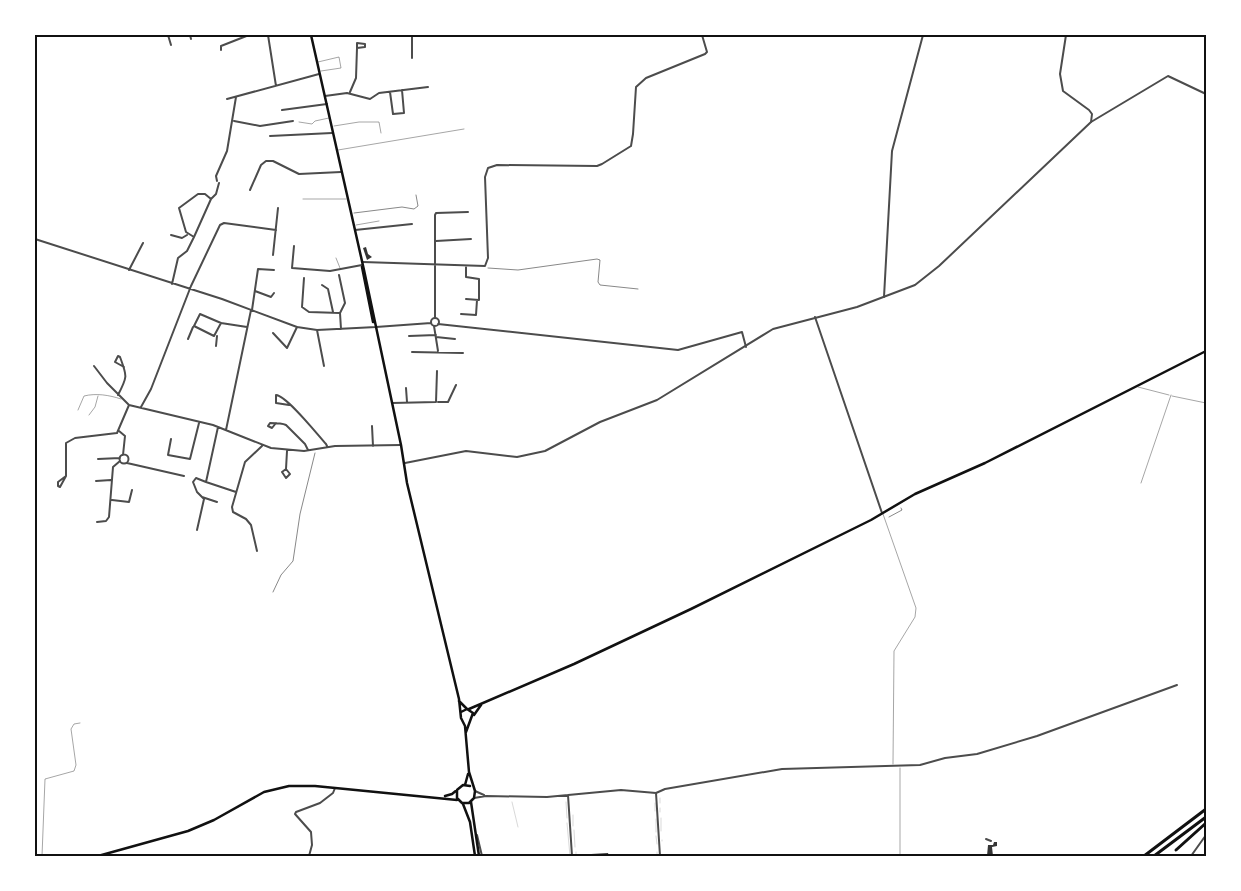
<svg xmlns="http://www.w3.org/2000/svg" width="1241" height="891" font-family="Karla,sans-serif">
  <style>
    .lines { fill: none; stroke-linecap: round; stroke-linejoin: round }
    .stream { stroke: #d9d9d9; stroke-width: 1 }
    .building { fill: #353535 }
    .path { stroke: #111; stroke-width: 0.5 }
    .service { stroke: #4c4c4c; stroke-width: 0.5 }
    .minor { stroke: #4c4c4c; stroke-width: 2 }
    .tertiary { stroke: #4c4c4c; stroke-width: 2 }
    .secondary { stroke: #111; stroke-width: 2.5 }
    .primary { stroke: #111; stroke-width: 2.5 }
    .motorway { stroke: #111; stroke-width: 3 }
    .neatline { fill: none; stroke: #111; stroke-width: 2 }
  </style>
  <rect width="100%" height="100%" fill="#fff"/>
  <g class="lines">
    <!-- stream -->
    <path class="stream" d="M660,798v5
      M512,802l6,25
      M566,802l1,16
      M655,803v8
      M660,808v4
      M573,815v11
      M661,818v13
      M656,819v13
      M567,823l3,33
      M574,830l1,17
      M656,836l1,8
      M662,840v1
      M657,852v4
      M576,854v-2"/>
  </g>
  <!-- building -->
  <path class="building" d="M366,247l2,7 4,3 -5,3 -4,-12z
    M994,842h3v4l-5,1 1,9h-6l1,-11h5z
    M608,853l1,3h-18v-2z"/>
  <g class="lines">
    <!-- path -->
    <path class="path" d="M354,213l48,-6 12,2 4,-3 -2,-11
      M488,268l30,2 79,-11 3,1 -2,22 2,3 38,4
      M889,517l13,-7 -1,-2
      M273,592l8,-17 12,-14 7,-47 15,-61"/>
    <!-- service -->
    <path class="service" d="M318,62l21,-5 2,11 -20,3
      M299,122l13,2 3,-3 14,-3
      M334,126l25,-4h20l2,11
      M338,150l126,-21
      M303,199h43
      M356,225l23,-4
      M336,258l4,10
      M1138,387l31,8
      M1172,396l34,7
      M78,410l6,-14c12,-3 25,-1 37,3
      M89,415l6,-8 3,-11
      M1141,483l30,-88
      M883,514l33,94 -1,9 -21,34 -1,113
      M900,768v88
      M42,856l3,-77 29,-8 2,-6 -5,-36 3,-5 6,-1"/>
    <!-- minor -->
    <path class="minor" d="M168,35l3,10
      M190,35l1,4
      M268,35l8,51
      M412,35v23
      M221,50v-4l28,-11
      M350,92l6,-14 1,-30v-5l8,1v3l-8,1
      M390,92l3,22 11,-1 -2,-23
      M325,96l22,-3 23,6 9,-6 49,-6
      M227,99l92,-25
      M282,110l45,-6
      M234,121l26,5 33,-5
      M1091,122l77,-46 38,18
      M270,136l62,-3
      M217,181l-1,-5 11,-25 9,-54
      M250,190l11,-25 5,-4h7l26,13 42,-2
      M211,199l5,-5 3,-11
      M355,230l57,-6
      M171,235l11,3 5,-3
      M35,239l187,60 75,28 20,3 59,-3
      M436,241l35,-2
      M294,246l-2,22 38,3 32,-6
      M273,255l5,-47
      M363,262l122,4 3,-8 -3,-81 3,-9 9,-3 100,1 5,-2 29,-18 2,-12 3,-47 10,-9 59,-24 2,-2 -5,-17
      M466,266v11l13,2v21l-13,-1
      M129,270l14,-27
      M339,275l6,28 -5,10
      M304,278l-2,29 7,5 31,1 1,16
      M172,284l6,-26 9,-7 7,-14 -8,-5 -7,-24 19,-14h7l6,5 -17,38
      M322,285l6,4 5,23
      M255,291l16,6 3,-4
      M884,297l8,-146 31,-116
      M252,310l6,-41 16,1
      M461,314l15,1 1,-15
      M815,317l67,196
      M435,318v-103l1,-2 32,-1
      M431 322a4 4 0 1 1 8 0a4 4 0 1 1-8 0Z
      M221,323l-7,13 -20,-10 6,-12 21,9 26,4
      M438,324l240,26 64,-18 4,15
      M434,326l4,25
      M376,327l55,-4
      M317,330l7,36
      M273,333l14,15 10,-21
      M409,336l27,-1
      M436,337l19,2
      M188,339l5,-12
      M216,346l1,-10
      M412,352l51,1
      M94,366l13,17 22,22 84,20 58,23 33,3 31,-5 66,-1
      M406,388l1,14
      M118,395c10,-19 9,-19 2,-38l-2,-1 -3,6 9,5
      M438,402h10l8,-17
      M392,403l44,-1 1,-31
      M289,405l-13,-2v-8c11,1 41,39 50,49l1,2
      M141,407l10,-18 40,-103 29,-61 4,-2 52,7
      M276,423l-4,5 -4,-2 2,-3c6,0 12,0 16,2l19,19 3,6
      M372,426l1,20
      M218,427l-12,55 30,10
      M226,430l25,-120
      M119,431l6,5 -2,19
      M171,439l-3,16 22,4 9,-36
      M119.5 459a4.5 4.5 0 1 1 9 0a4.5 4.5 0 1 1-9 0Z
      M98,459l22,-1
      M127,463l57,13
      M286,469l4,5 -4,4 -4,-6 4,-3 1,-18
      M66,476l-8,6v4l2,1 6,-11v-33l9,-5 42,-5 12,-28
      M96,481l15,-1
      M202,497l15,5
      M112,500l17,2 3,-12
      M97,522l9,-1 3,-4 4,-50 7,-6
      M197,530l7,-31 -7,-7 -4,-10 3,-4 10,4
      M257,551l-6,-26 -5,-6 -13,-7 -1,-5 13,-45 17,-16
      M475,791l9,4
      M656,793l9,-4 117,-20 138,-4 25,-7 32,-4 60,-18 140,-51
      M656,793l4,63
      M568,795l4,61
      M474,798l12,-2 61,1 74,-7 35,3
      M477,835l5,21
      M986,839l5,2
      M309,856l3,-11 -1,-13 -16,-18 1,-2 24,-9 13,-10 2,-5
      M1191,856l15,-21"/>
    <!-- tertiary -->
    <path class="tertiary" d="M405,463l61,-12 51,6 28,-6 55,-29 57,-22 116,-71 84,-22 58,-22 24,-19 152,-144 1,-8 -3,-4 -26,-19 -3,-17 6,-39"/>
    <!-- secondary -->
    <path class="secondary" d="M469,709l105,-45 117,-55 180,-89 44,-26 70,-31 221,-112
      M474,715l7,-10"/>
    <!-- primary -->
    <path class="primary" d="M311,35l53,235 37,175 6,38 52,216 2,19 4,8 4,46 6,19 -1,7 -5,5h-7l-5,-5v-8
      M35,36l3,-1
      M362,267l11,55
      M459,701l8,8
      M461,712l6,-3 6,4 -7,19
      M465,785l3,-11
      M445,796l7,-2 11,-9 7,1
      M471,802l8,54
      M463,804l7,18 5,34
      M98,856l90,-25 26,-11 50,-28 25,-6h26l142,14"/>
    <!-- motorway -->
    <path class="motorway" d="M1176,850l30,-27
      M1144,856l62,-47
      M1154,856l52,-39"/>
  </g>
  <!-- border -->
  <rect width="1241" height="891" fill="none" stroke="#ffffff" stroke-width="72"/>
  <rect x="36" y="36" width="1169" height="819" class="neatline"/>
</svg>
